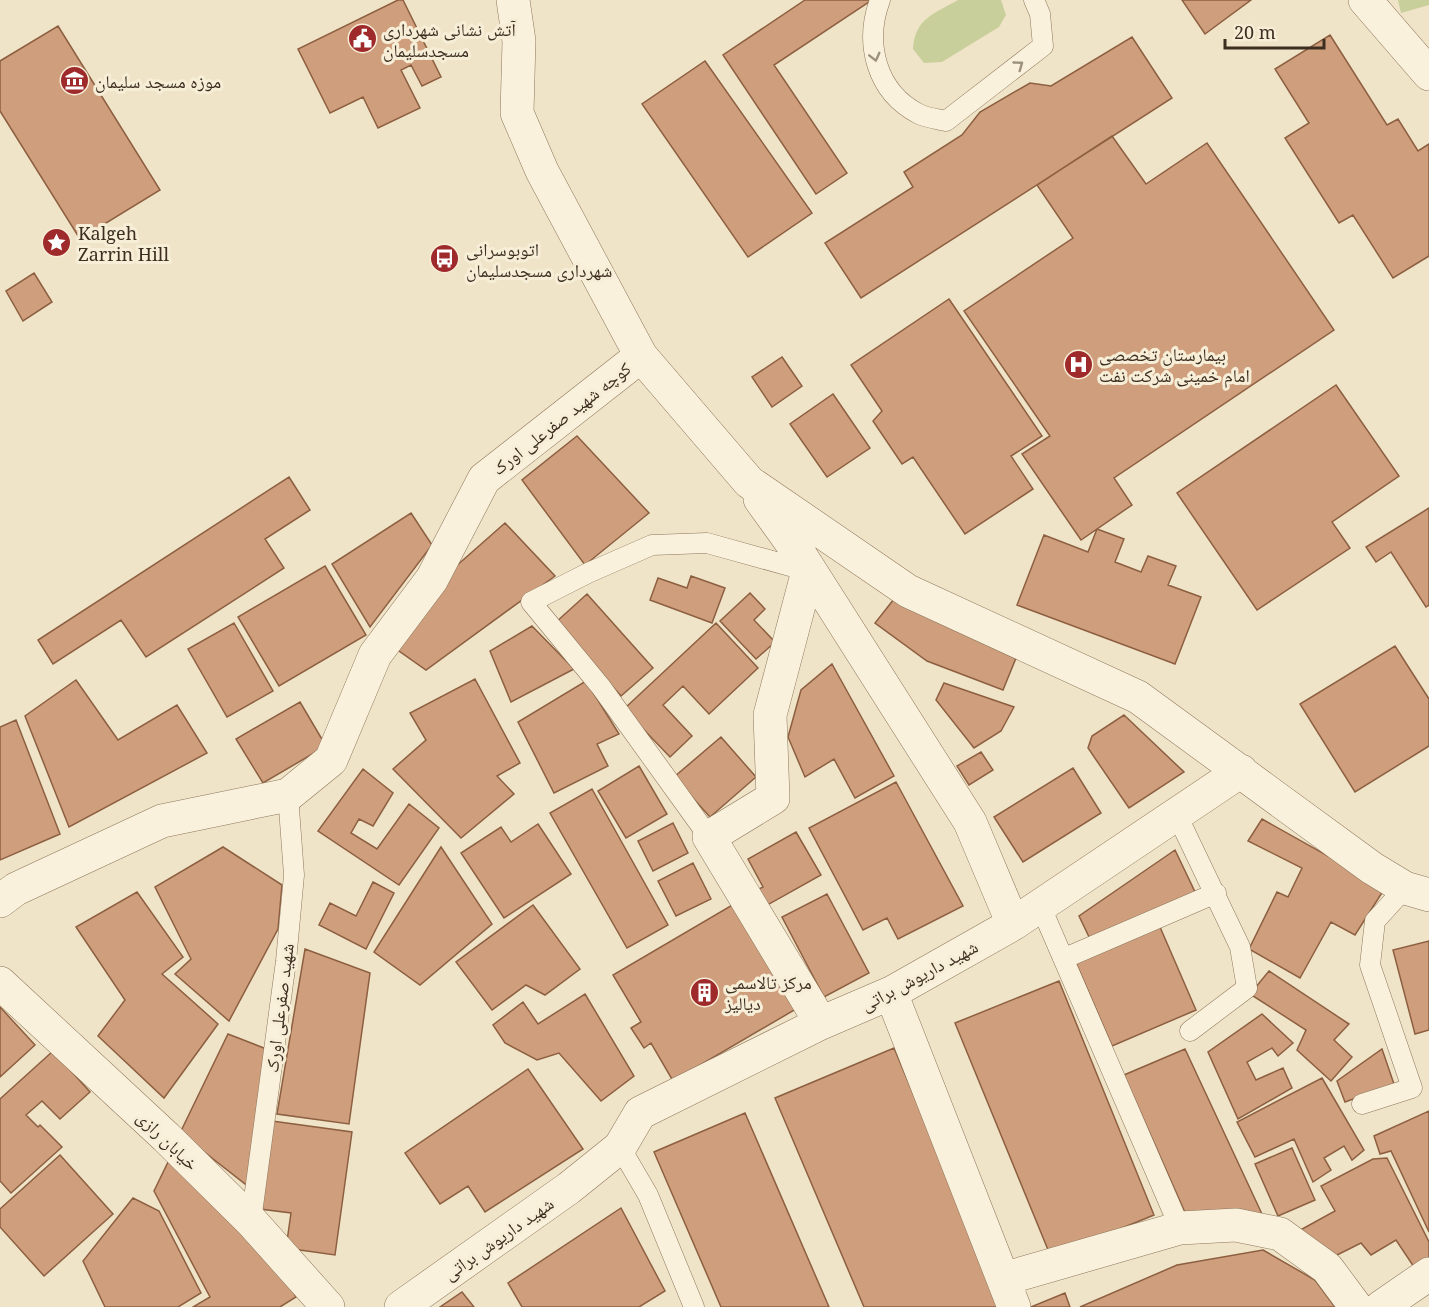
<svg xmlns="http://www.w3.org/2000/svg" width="1429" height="1307" font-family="'Noto Serif','Noto Naskh Arabic',serif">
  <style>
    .green { fill: #c9cf9b }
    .building { fill: #cf9f7d; stroke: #8d5f41; stroke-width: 1.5 }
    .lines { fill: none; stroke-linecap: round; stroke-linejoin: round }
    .lane-casing { stroke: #8d765c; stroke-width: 21 }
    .street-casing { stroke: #8d765c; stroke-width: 34 }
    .lane { stroke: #faf1dc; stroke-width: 20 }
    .street { stroke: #faf1dc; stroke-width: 33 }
    .oneway { stroke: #9c907e }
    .labels { text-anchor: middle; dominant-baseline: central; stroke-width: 6; stroke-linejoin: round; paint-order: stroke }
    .poi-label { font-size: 18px; fill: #3d2e20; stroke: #f7eed8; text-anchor: start }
    .street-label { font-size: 18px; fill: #3d2e20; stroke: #f7eed8 }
  </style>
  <rect width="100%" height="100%" fill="#f0e4c8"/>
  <!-- green -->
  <path class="green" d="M958,0h43l5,15 -7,12 -57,35 -18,1 -11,-14c2,-31 21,-35 45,-49z
    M1398,0h31v5l-28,8z"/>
  <!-- building -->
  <path class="building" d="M398,0h5l38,77 -19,9 -11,-21 -10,5 19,38 -42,20 -15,-31 -33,16 -32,-64z
    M805,0h67l-98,65 73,108 -31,21 -93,-139z
    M1182,0h69l-46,34z
    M58,26l102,164 -80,49 -80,-128v-50z
    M1330,35l57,90 11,-6 20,32 11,-7v112l-36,22 -40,-63 -14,8 -54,-85 24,-15 -34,-54z
    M1132,37l40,61 -311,200 -36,-55 88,-56 -9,-15 58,-37 18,-23 50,-29 21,3z
    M705,61l107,152 -64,44 -106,-153z
    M1112,136l34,48 61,-41 127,187 -220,148 18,27 -51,35 -59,-86 28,-18 -86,-125 109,-73 -36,-53z
    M34,273l18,29 -29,19 -17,-30z
    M949,299l93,137 -31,20 22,33 -68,45 -52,-77 -11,7 -29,-43 9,-10 -31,-46z
    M782,357l20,29 -30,21 -20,-30z
    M1336,385l63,91 -67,46 18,26 -93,62 -80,-117z
    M833,394l37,54 -43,29 -37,-53z
    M577,436l72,77 -64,52 -63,-85z
    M289,477l21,33 -45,29 19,29 -138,89 -25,-37 -68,44 -15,-24z
    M1429,508v97l-3,2 -35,-55 -15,10 -10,-15z
    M411,513l21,32 -62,82 -38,-63z
    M505,523l50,53 -129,94 -34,-24 62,-78z
    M1097,529l27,10 -9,23 26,10 7,-16 28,10 -8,19 33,12 -26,67 -158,-59 27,-70 44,17z
    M325,566l41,69 -87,51 -41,-69z
    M691,576l34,12 -13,35 -62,-23 8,-22 29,10z
    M750,593l15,16 -11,11 21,22 -19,17 -36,-38z
    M587,594l66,74 -32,28 -66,-73z
    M894,599l122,59 -13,32 -76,-29 -52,-38z
    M234,623l39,68 -46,26 -39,-68z
    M716,623l42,45 -49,46 -26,-28 -20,19 29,31 -22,21 -46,-48z
    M532,626l42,43 -63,33 -21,-51z
    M1395,646l34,53v47l-74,46 -55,-88z
    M832,664l62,112 -39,22 -21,-39 -29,18 -17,-40 13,-47z
    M475,679l45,84 -23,13 17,18 -53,44 -68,-69 33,-29 -16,-27z
    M76,680l42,60 59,-35 30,48 -138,74 -44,-111z
    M586,681l33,53 -22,10 11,22 -54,27 -36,-71z
    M944,683l70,24 -13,24 -27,17 -38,-48z
    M300,702l26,44 -63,37 -27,-44z
    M1124,715l60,57 -55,36 -41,-60 4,-12z
    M16,720l44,114 -60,26v-133z
    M721,737l35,40 -46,40 -36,-40z
    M981,752l12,18 -24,15 -12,-19z
    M639,766l28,48 -41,24 -28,-47z
    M1073,768l28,45 -78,49 -29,-45z
    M363,769l30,24 -20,33 -14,-7 -8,14 26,16 32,-45 30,24 -40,57 -81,-54z
    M896,782l67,124 -65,33 -11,-21 -24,12 -54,-102z
    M592,789l76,136 -41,23 -77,-135z
    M1262,819l123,69 -30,47 -24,-13 -31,56 -51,-29 28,-57 11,5 14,-29 -54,-27z
    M673,823l15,30 -35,18 -15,-30z
    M538,824l33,50 -67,44 -43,-65 40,-26 10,15z
    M796,832l25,43 -59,33 -9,-16 10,-5 -15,-28z
    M223,847l59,38 -4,44 -49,92 -54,-47 16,-15 -36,-72z
    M441,847l51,77 -72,61 -46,-33z
    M1175,850l21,44 -105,47 -12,-25z
    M693,863l18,36 -35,17 -18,-35z
    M373,882l21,11 -28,56 -47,-24 11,-22 26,13z
    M137,892l46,65 -21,17 56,50 -54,74 -66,-62 27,-36 -49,-73z
    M827,894l42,79 -45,24 -42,-80z
    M734,904l62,105 -123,72 -22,-38 -7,5 -13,-20 10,-6 -28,-47z
    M533,905l47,64 -35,26 -19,-10 -34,25 -36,-48z
    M1160,927l36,83 -84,36 -36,-83z
    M1429,941v89l-14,4 -22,-84z
    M305,949l65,24 -21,151 -72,-10z
    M1269,971l80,53 -15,16 18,17 -21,24 -34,-31 9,-20 -56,-36z
    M1059,981l95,234 -103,42 -96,-234z
    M585,994l49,82 -33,25 -42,-48 -22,7 -32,-17 -12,-18 30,-23 15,22z
    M0,1007l35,38 -35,32z
    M1262,1014l31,29 -15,13 -6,-8 -25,14 9,18 27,-12 9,20 -54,31 -30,-67z
    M228,1034l41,16 -20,137 -69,-54z
    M894,1048l109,259h-139l-89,-209z
    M1185,1049l77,165 -75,3 -63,-142z
    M1382,1049l12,35 -49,18 -8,-21z
    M53,1051l37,41 -30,27 -18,-18 -16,14 12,12 2,-2 22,22 -51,46 -11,-12v-82z
    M528,1069l55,80 -98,63 -17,-26 -28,18 -35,-51z
    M1322,1078l42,72 -12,10 -8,-14 -20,12 7,12 -18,12 -19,-43 -39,18 -18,-35z
    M1429,1111v121l-38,-81 -11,3 -6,-18z
    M745,1113l84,194h-108l-67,-155z
    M272,1121l80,11 -17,123 -49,-7 5,-35 -31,-4z
    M1292,1148l23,52 -37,16 -23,-52z
    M60,1155l53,59 -69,62 -44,-49v-18z
    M170,1158l111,111 15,28 -16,10h-87l17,-10 -56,-106z
    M1387,1158l42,84v16l-15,9 -18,-27 -25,15 -10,-12 -36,18 -30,-28 40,-22 -14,-25 52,-27z
    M133,1198l26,13 42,82 -23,14h-73l-22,-46z
    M621,1208l44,83 -26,16h-117l-14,-24z
    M1263,1250l52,30 20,27h-255l97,-42z
    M462,1292l12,15h-34z
    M1065,1293l5,14h-39z"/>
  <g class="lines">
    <defs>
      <path id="lane" d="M880,0c-16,43 -4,92 39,114 8,4 19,5 27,7l97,-75 -3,-32 -6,-14
        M1176,813l64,134 7,41 -57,43
        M709,837l-108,-150 -70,-85 57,-29 64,-28 55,-2 101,28
        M1040,905l140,323
        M1065,958l151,-65
        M1362,1104l50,-16 -42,-123 5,-44 30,-33
        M620,1147l28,48 46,112
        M251,1221l35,-260 8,-86 -6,-80"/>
      <path id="street" d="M513,0l6,41 -2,72 25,58 99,185 108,126 159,109 230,106 234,171 33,20 24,7
        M1365,0l64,74
        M760,499l41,57 169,266 43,102
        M801,556l7,15 -38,144 3,83 -64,39 112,186
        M0,901l16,-12 146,-68 126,-26 43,-35 44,-105 57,-76 52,-100 157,-123
        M0,983l166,154 85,84 77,86
        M891,993l123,314
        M1003,1279l177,-51 56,-3 44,9 47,34 29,39
        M401,1307l168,-119 51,-41 20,-34 181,-90 70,-30 122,-69 228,-153
        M1381,1307l48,-33"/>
    </defs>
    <!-- lane casing -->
    <use href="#lane" class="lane-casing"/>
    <!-- street casing -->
    <use href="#street" class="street-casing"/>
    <!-- lane -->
    <use href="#lane" class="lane"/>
    <!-- street -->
    <use href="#street" class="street"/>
  </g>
  <!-- one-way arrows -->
  <defs><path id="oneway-chevron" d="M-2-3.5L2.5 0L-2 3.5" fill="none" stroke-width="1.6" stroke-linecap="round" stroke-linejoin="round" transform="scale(1.5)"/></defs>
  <g class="oneway">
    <use href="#oneway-chevron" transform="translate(875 57) rotate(76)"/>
    <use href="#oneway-chevron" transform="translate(1019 65) rotate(-36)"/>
  </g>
  <!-- icons -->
  <defs>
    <symbol id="civic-disc" viewBox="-11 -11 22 22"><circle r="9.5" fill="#9e2a2b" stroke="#f7eed8"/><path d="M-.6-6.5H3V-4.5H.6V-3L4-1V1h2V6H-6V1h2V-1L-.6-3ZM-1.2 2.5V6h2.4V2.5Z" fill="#fff"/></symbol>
    <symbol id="museum-disc" viewBox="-11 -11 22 22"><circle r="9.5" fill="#9e2a2b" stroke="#f7eed8"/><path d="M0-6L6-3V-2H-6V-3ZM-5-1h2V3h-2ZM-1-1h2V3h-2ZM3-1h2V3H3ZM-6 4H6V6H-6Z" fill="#fff"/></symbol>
    <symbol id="sight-disc" viewBox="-11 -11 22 22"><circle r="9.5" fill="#9e2a2b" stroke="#f7eed8"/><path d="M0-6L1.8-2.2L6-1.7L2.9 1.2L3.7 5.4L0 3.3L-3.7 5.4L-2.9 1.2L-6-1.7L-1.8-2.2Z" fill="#fff"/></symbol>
    <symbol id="bus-disc" viewBox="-11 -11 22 22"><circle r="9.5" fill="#9e2a2b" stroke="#f7eed8"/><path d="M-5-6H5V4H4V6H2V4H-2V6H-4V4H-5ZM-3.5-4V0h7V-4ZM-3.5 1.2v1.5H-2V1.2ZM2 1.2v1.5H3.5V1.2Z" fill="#fff"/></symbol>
    <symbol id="hospital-disc" viewBox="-11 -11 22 22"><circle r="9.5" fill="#9e2a2b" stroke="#f7eed8"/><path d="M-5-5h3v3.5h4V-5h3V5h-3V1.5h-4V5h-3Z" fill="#fff"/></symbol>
    <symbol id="building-disc" viewBox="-11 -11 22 22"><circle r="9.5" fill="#9e2a2b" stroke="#f7eed8"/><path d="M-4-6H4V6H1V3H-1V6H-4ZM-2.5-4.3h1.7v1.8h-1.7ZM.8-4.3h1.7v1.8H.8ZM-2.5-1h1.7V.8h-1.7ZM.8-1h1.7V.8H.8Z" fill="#fff"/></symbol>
  </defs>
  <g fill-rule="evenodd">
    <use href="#civic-disc" x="346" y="22" width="33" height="33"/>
    <use href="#museum-disc" x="58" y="64" width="33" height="33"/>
    <use href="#sight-disc" x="40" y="226" width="33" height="33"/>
    <use href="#bus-disc" x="428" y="242" width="33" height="33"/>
    <use href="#hospital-disc" x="1062" y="348" width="33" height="33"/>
    <use href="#building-disc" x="688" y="976" width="33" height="33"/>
  </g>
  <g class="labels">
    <!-- poi labels -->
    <g class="poi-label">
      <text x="383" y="29">آتش نشانی شهرداری<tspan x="383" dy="21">مسجدسلیمان</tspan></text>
      <text x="95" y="81">موزه مسجد سلیمان</text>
      <text x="78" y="233">Kalgeh<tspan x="78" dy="21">Zarrin Hill</tspan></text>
      <text x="466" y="249">اتوبوسرانی<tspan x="466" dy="21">شهرداری مسجدسلیمان</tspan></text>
      <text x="1099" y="354">بیمارستان تخصصی<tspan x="1099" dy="21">امام خمینی شرکت نفت</tspan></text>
      <text x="725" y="982">مرکز تالاسمی<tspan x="725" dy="21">دیالیز</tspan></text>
    </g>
    <!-- street labels -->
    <g class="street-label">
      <text transform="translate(561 418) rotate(-38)">کوچه شهید صفرعلی اورک</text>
      <text transform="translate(919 975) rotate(-28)">شهید داریوش براتی</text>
      <text transform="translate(279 1008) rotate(-83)">شهید صفرعلی اورک</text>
      <text transform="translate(168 1140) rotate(44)">خیابان رازی</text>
      <text transform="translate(498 1238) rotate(-35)">شهید داریوش براتی</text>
    </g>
  </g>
  <!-- scale -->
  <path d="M1225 39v9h99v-9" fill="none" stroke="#3d2e20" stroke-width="3"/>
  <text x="1234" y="39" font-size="18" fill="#3d2e20" stroke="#f7eed8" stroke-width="4.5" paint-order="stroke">20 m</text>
</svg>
